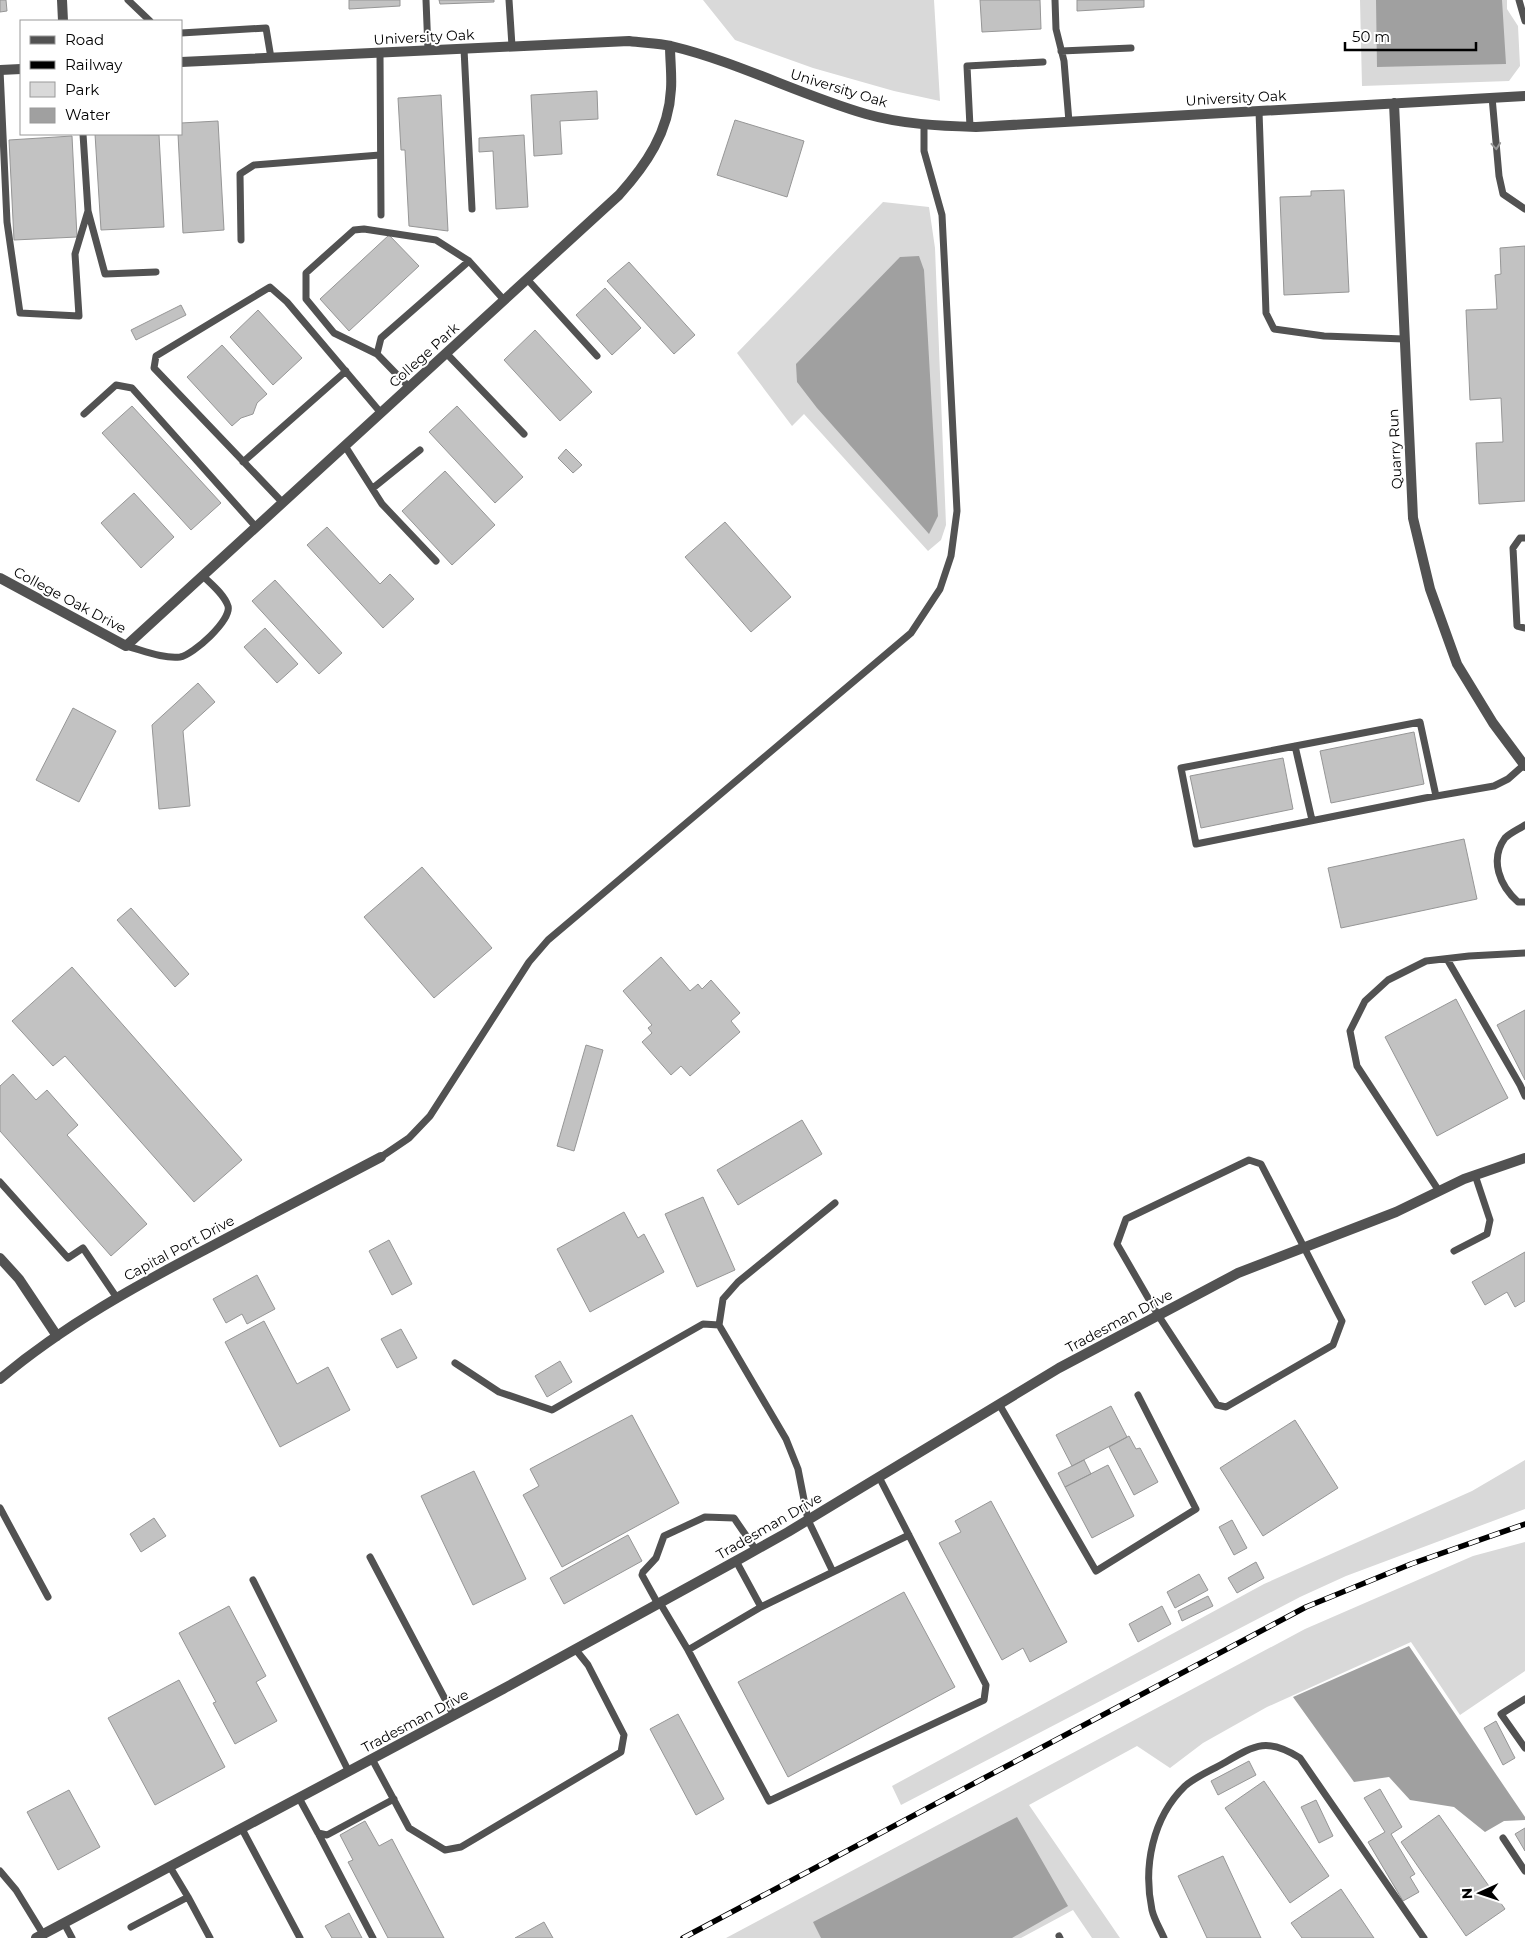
<svg xmlns="http://www.w3.org/2000/svg" width="1525" height="1938" font-family="Montserrat,sans-serif">
  <style>
    .green { fill: #d9d9d9 }
    .water { fill: #a0a0a0 }
    .building { fill: #c2c2c2; stroke: #969696 }
    .lines { fill: none; stroke-linecap: round; stroke-linejoin: round }
    .service { stroke: #525252; stroke-width: 7 }
    .minor { stroke: #525252; stroke-width: 10 }
    .rail-casing { stroke: #000; stroke-width: 5.5 }
    .rail { stroke: #fff; stroke-width: 4; stroke-dasharray: 11; stroke-linecap: butt }
    .oneway { stroke: #979797 }
    .labels { text-anchor: middle; dominant-baseline: central; stroke-width: 4; stroke-linejoin: round; paint-order: stroke }
    .street-label { font-size: 14px; fill: #000; stroke: #fff }
  </style>
  <rect width="100%" height="100%" fill="#fff"/>
  <!-- green -->
  <path class="green" d="M703,0h231l6,101 -46,-10 -81,-23 -78,-28z
    M1360,0h147v9l11,17 2,40 -11,15 -147,5z
    M883,202l46,5 6,41 11,277 -5,15 -13,11 -124,-137 -12,12 -55,-73z
    M1525,1460v49l-179,67 -46,21 -399,208 -9,-19 372,-202 208,-93z
    M1525,1542v129l-65,44 -49,-73 -144,65 -64,36 -33,25 -33,-22 -108,59 91,133h-28l-19,-28 -52,28h-295l579,-309 168,-73z"/>
  <!-- water -->
  <path class="water" d="M1376,0h126l4,64 -129,3z
    M919,256l5,14 14,246 -9,18 -112,-126 -20,-26 -1,-18 104,-107z
    M1409,1646l116,171v3l-21,1 -19,11 -31,-25 -44,-7 -21,-23 -35,5 -61,-85z
    M1017,1817l51,89 -56,32h-191l-8,-16z"/>
  <!-- building -->
  <path class="building" d="M0,0h6l1,11 -7,1z
    M349,0h51v6l-51,3z
    M439,0h55v2l-54,2z
    M980,0h60l1,29 -59,3z
    M1077,0h67v7l-67,4z
    M597,91l1,28 -38,2 2,33 -28,2 -3,-61z
    M441,95l7,136 -39,-5 -4,-76h-4l-3,-52z
    M735,120l69,21 -17,56 -70,-22z
    M218,121l6,109 -41,3 -5,-99h3v-11z
    M95,134l64,1 5,92 -63,3z
    M524,135l4,72 -32,2 -3,-58 -14,1v-14z
    M72,136l5,101 -63,3 -5,-100z
    M1344,190l5,102 -65,3 -4,-98 31,-1v-5z
    M389,235l30,31 -70,65 -29,-32z
    M1525,246v255l-46,3 -3,-61 27,-1 -2,-44 -31,2 -4,-90 31,-1 -2,-34 6,-1 -1,-26z
    M629,262l66,73 -21,19 -67,-73z
    M605,288l36,40 -29,27 -36,-40z
    M181,305l5,10 -50,25 -5,-10z
    M258,310l44,48 -29,27 -43,-48z
    M535,330l57,62 -32,29 -56,-61z
    M222,345l45,49 -10,9 -4,11 -12,4 -9,8 -45,-49z
    M132,406l89,97 -30,27 -89,-97z
    M457,406l66,71 -28,26 -66,-71z
    M566,449l16,16 -9,8 -15,-15z
    M445,471l50,54 -43,40 -50,-54z
    M134,493l40,44 -33,31 -40,-45z
    M725,522l66,75 -40,35 -66,-75z
    M327,527l53,57 10,-10 24,25 -31,29 -76,-83z
    M275,580l67,73 -23,21 -67,-73z
    M265,628l33,36 -21,19 -33,-36z
    M198,683l17,19 -32,29 7,75 -31,3 -7,-84z
    M73,708l43,23 -37,71 -43,-22z
    M1414,732l10,52 -93,19 -11,-52z
    M1283,758l10,51 -92,19 -11,-52z
    M1464,839l13,60 -136,29 -13,-60z
    M422,867l70,81 -58,50 -70,-81z
    M131,908l58,66 -14,13 -58,-67z
    M661,957l29,34 8,-7 4,5 9,-9 29,33 -9,8 9,11 -50,44 -9,-10 -10,9 -29,-33 10,-9 -4,-5 4,-3 -29,-34z
    M72,967l170,193 -48,42 -129,-146 -12,10 -41,-45z
    M1456,999l52,99 -71,38 -52,-99z
    M1525,1010v70l-28,-55z
    M586,1045l17,5 -29,101 -17,-5z
    M13,1074l23,26 11,-10 31,35 -11,10 80,89 -36,32 -111,-125v-45z
    M802,1120l20,34 -84,51 -21,-35z
    M703,1197l32,73 -38,17 -32,-73z
    M624,1212l14,26 6,-4 20,38 -74,40 -33,-63z
    M389,1240l23,44 -20,11 -23,-44z
    M1525,1252v49l-10,6 -8,-15 -22,13 -13,-23z
    M257,1275l18,34 -28,15 -5,-10 -16,9 -13,-24z
    M264,1321l33,63 31,-17 22,43 -70,37 -55,-105z
    M401,1329l16,29 -20,10 -16,-29z
    M560,1361l12,21 -25,15 -12,-21z
    M1111,1406l16,31 -55,29 -16,-31z
    M632,1415l47,88 -117,64 -39,-72 16,-9 -9,-17z
    M1295,1420l43,68 -75,48 -43,-68z
    M1129,1436l7,13 4,-1 18,34 -24,13 -25,-48z
    M1084,1460l7,14 -26,13 -7,-14z
    M1108,1465l26,51 -42,22 -27,-51z
    M474,1471l52,108 -53,26 -52,-109z
    M991,1501l76,141 -37,20 -7,-14 -21,12 -63,-117 22,-11 -6,-11z
    M154,1518l12,18 -25,16 -11,-18z
    M1232,1520l15,28 -13,7 -15,-28z
    M628,1535l14,26 -78,43 -14,-26z
    M1256,1562l8,16 -27,15 -9,-15z
    M1199,1574l9,16 -33,18 -8,-16z
    M904,1592l51,95 -167,90 -50,-95z
    M1208,1596l5,10 -31,15 -4,-10z
    M229,1606l37,70 -10,6 21,39 -42,23 -22,-41 3,-1 -37,-69z
    M1162,1606l9,18 -33,18 -9,-18z
    M179,1680l46,87 -70,38 -47,-87z
    M678,1714l46,85 -28,16 -46,-86z
    M1496,1721l19,37 -12,7 -19,-37z
    M1249,1761l7,14 -38,20 -7,-14z
    M1264,1781l65,95 -39,27 -65,-95z
    M1380,1789l22,38 -11,7 24,40 -5,3 9,15 -16,9 -35,-59 17,-10 -21,-34z
    M69,1790l31,57 -42,23 -31,-58z
    M1316,1800l17,36 -14,7 -18,-36z
    M1439,1815l66,94 -39,27 -65,-94z
    M365,1821l14,25 13,-7 52,99h-56l-40,-76 5,-2 -13,-25z
    M1525,1828v23l-10,-17z
    M1223,1856l38,82h-54l-29,-62z
    M1341,1889l33,49h-72l-11,-15z
    M349,1913l13,25h-30l-7,-12z
    M544,1922l9,16h-38z"/>
  <g class="lines">
    <!-- service -->
    <path class="service" d="M128,0l22,21
      M426,0l2,50
      M509,0l3,46
      M1055,0l1,29 8,32 5,61
      M1519,0l6,21
      M181,33l85,-5 5,30
      M464,49l8,160
      M1061,51l70,-3
      M380,53l1,162
      M0,70l7,152 13,91 59,3 -4,-62 13,-43
      M1492,97l7,79 4,18 22,15
      M1259,111l7,202 8,16 50,7 80,3
      M970,127l-3,-61 76,-4
      M83,134l5,77 17,63 51,-2
      M241,240l-1,-66 14,-9 126,-10
      M527,279l70,77
      M446,353l78,81
      M377,354l4,-16 88,-77
      M409,387l-32,-33 -43,-21 -28,-34v-26l48,-43 10,-1 72,11 33,21 35,39
      M84,414l32,-29 16,3 124,139
      M345,446l37,58 54,57
      M243,462l103,-91
      M373,488l47,-38
      M283,503l-129,-135 2,-12 114,-69 17,15 94,111
      M1525,538h-5l-7,10 4,78 8,2
      M126,646c16,4 37,13 54,11 13,-2 52,-37 48,-51 -4,-12 -17,-22 -25,-30
      M1295,746l17,74
      M1436,796l-16,-74 -239,46 15,76 229,-46 69,-12 14,-7 16,-14
      M1525,825c-6,4 -15,8 -20,13 -16,22 -5,48 13,64h7
      M1447,959l73,126 5,11
      M381,1157l28,-19 21,-22 99,-154 19,-22 363,-307 29,-44 11,-33 6,-45 -15,-296 -18,-64v-26
      M1249,1160l12,4 81,157 -9,24 -107,62 -9,-2 -59,-90 -41,-71 9,-25z
      M0,1182l68,76 15,-10 34,50
      M1439,1191l-82,-125 -7,-35 15,-30 23,-21 38,-19 43,-5 56,-3
      M1454,1251l33,-17 3,-14 -15,-45
      M719,1325l4,-26 15,-17 97,-79
      M455,1363l44,29 53,18 151,-86 16,1 67,114 12,30 10,51 25,52 -72,35 -25,-46
      M999,1404l97,167 100,-62 -58,-114
      M0,1508l48,89
      M370,1557l84,159
      M833,1572l76,-37
      M253,1580l96,192
      M660,1603l28,47 81,151 215,-101 2,-15 -107,-208
      M658,1604l-16,-29 1,-3 13,-14 8,-22 41,-19 29,1 22,32
      M688,1650l73,-43
      M1525,1699l-24,15 24,34
      M372,1759l37,69 36,22 16,-3 160,-95 3,-17 -36,-70 -12,-15
      M299,1798l19,35 9,2 67,-36
      M242,1829l58,109
      M318,1833l55,105
      M1503,1838l22,33
      M0,1871l16,19 27,44
      M188,1897l22,41
      M64,1923l8,15
      M131,1927l57,-30 -18,-30
      M1059,1936l1,2
      M1164,1938c-4,-9 -10,-19 -12,-28 -9,-43 0,-92 33,-124 10,-9 27,-16 39,-23 31,-18 43,-26 76,-5l124,180"/>
    <!-- minor -->
    <path class="minor" d="M62,0l1,21
      M181,62l448,-21c14,2 28,2 42,5 67,16 129,49 195,68 35,10 73,12 110,13l549,-31
      M0,70l21,-1
      M1394,103l19,415 17,71 27,75 36,59 32,43
      M0,578l126,68 493,-451c27,-30 50,-63 52,-106 1,-14 -1,-29 -1,-43
      M0,1258l19,21 38,57
      M0,1379c64,-54 139,-95 212,-133 56,-30 112,-59 169,-89
      M36,1938l467,-249 233,-128 52,-29 271,-164 179,-95 158,-61 68,-33 61,-21"/>
    <defs>
      <path id="rail" d="M683,1938l623,-331 105,-43 114,-40"/>
    </defs>
    <!-- rail casing -->
    <use href="#rail" class="rail-casing"/>
    <!-- rail -->
    <use href="#rail" class="rail"/>
  </g>
  <!-- one-way arrows -->
  <defs><path id="oneway-chevron" d="M-2-3.5L2.5 0L-2 3.5" fill="none" stroke-width="1.6" stroke-linecap="round" stroke-linejoin="round" transform="scale(1.25)"/></defs>
  <use class="oneway" href="#oneway-chevron" transform="translate(1496 146) rotate(85)"/>
  <g class="labels">
    <!-- street labels -->
    <g class="street-label">
      <text transform="translate(424 37) rotate(-3)">University Oak</text>
      <text transform="translate(839 88) rotate(17)">University Oak</text>
      <text transform="translate(1236 98) rotate(-3)">University Oak</text>
      <text transform="translate(424 355) rotate(-42)">College Park</text>
      <text transform="translate(1395 449) rotate(-93)">Quarry Run</text>
      <text transform="translate(70 600) rotate(28)">College Oak Drive</text>
      <text transform="translate(179 1248) rotate(-28)">Capital Port Drive</text>
      <text transform="translate(1119 1321) rotate(-28)">Tradesman Drive</text>
      <text transform="translate(769 1526) rotate(-30)">Tradesman Drive</text>
      <text transform="translate(415 1721) rotate(-28)">Tradesman Drive</text>
    </g>
  </g>
  <!-- legend -->
  <rect x="20" y="20" width="162" height="115" fill="#ffffff" stroke="#999999"/>
  <rect x="30" y="36" width="25" height="8" fill="#525252" stroke="#999999"/>
  <text x="65" y="45" font-size="15" fill="#000000">Road</text>
  <rect x="30" y="61" width="25" height="8" fill="#000000" stroke="#999999"/>
  <text x="65" y="70" font-size="15" fill="#000000">Railway</text>
  <rect x="30" y="82" width="25" height="15" fill="#d9d9d9" stroke="#999999"/>
  <text x="65" y="95" font-size="15" fill="#000000">Park</text>
  <rect x="30" y="108" width="25" height="15" fill="#a0a0a0" stroke="#999999"/>
  <text x="65" y="120" font-size="15" fill="#000000">Water</text>
  <!-- north arrow -->
  <g transform="translate(1480 1893) rotate(267)" stroke="#ffffff" stroke-width="4" paint-order="stroke">
  <path d="M0-4L9 19L0 12L-9 19Z" fill="#000000"/>
  <text y="-8" font-size="14" font-weight="bold" text-anchor="middle" fill="#000000">N</text>
  </g>
  <!-- scale -->
  <path d="M1345 42v8h131v-8" fill="none" stroke="#000000" stroke-width="2.5"/>
  <text x="1352" y="42" font-size="15" fill="#000000" stroke="#ffffff" stroke-width="4" paint-order="stroke">50 m</text>
</svg>
